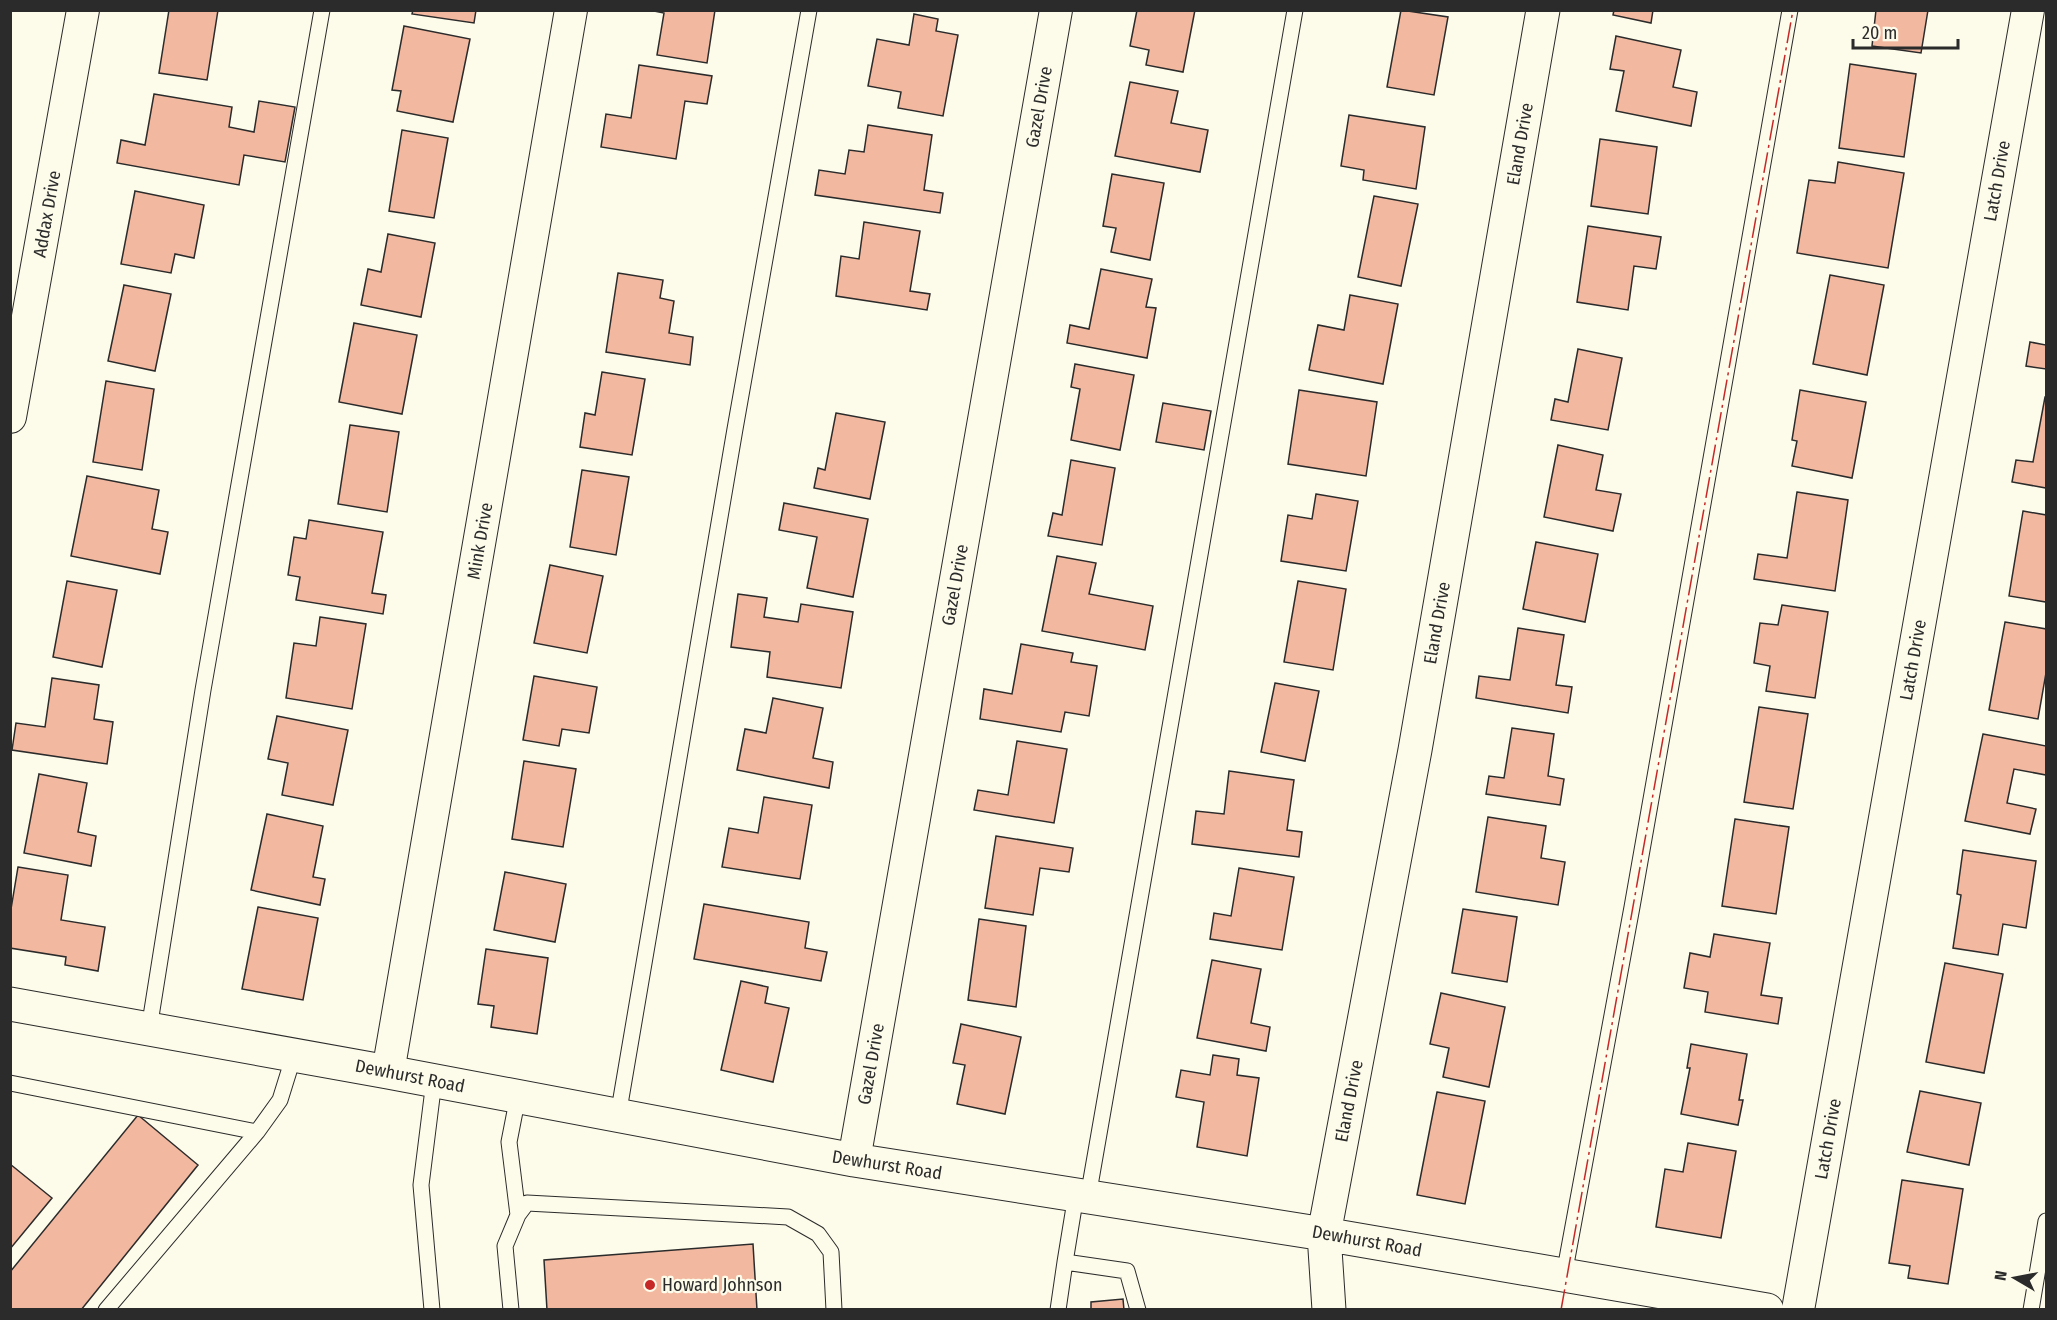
<svg xmlns="http://www.w3.org/2000/svg" width="2057" height="1320" font-family="'Fira Sans Condensed',sans-serif">
  <style>
    .building { fill: #f2b8a0; stroke: #2b2b2b; stroke-width: 1.5 }
    .lines { fill: none; stroke-linecap: round; stroke-linejoin: round }
    .lane-casing { stroke: #2b2b2b; stroke-width: 17 }
    .street-casing { stroke: #2b2b2b; stroke-width: 34 }
    .secondary-casing { stroke: #2b2b2b; stroke-width: 35 }
    .lane { stroke: #fdfbea; stroke-width: 15 }
    .street { stroke: #fdfbea; stroke-width: 32 }
    .secondary { stroke: #fdfbea; stroke-width: 33 }
    .power { stroke: #c62828; stroke-width: 1.5; stroke-dasharray: 21 4.5 3 4.5; stroke-linecap: butt }
    .poi-dot { fill: #c62828; stroke: #fdfbea; stroke-width: 2 }
    .labels { text-anchor: middle; dominant-baseline: central; stroke-width: 4.5; stroke-linejoin: round; paint-order: stroke }
    .street-label { font-size: 18px; fill: #2b2b2b; stroke: #fdfbea }
    .poi-label { font-size: 18px; fill: #2b2b2b; stroke: #fdfbea; text-anchor: start }
  </style>
  <rect width="100%" height="100%" fill="#fdfbea"/>
  <!-- building -->
  <path class="building" d="M169,10h49l-11,70 -48,-7z
    M413,10h63l-2,13 -62,-9z
    M649,10h66l-8,53 -50,-8 7,-42z
    M1137,10h58l-12,62 -37,-7 3,-15 -19,-4z
    M1401,10l47,7 -14,78 -47,-8z
    M1614,10h39l-2,13 -38,-8z
    M1876,10h52l-7,43 -49,-7z
    M914,14l24,5 -2,12 22,4 -15,81 -45,-8 3,-16 -33,-6 9,-47 32,6z
    M404,26l66,13 -17,83 -56,-11 4,-20 -9,-1z
    M1616,36l65,14 -8,37 24,5 -6,34 -75,-15 8,-40 -14,-2z
    M1850,64l66,10 -12,83 -65,-9z
    M639,65l73,11 -5,28 -22,-3 -9,58 -75,-12 5,-33 25,4z
    M1130,82l48,9 -7,32 37,7 -8,42 -85,-16z
    M154,94l78,13 -3,20 25,5 5,-31 36,6 -10,55 -41,-7 -5,30 -122,-22 4,-23 24,5z
    M1349,115l76,12 -9,62 -53,-9 1,-10 -23,-4z
    M868,125l64,10 -8,55 19,3 -3,20 -125,-18 4,-25 26,4 4,-24 15,2z
    M402,130l46,8 -14,80 -45,-7z
    M1600,139l57,8 -9,67 -57,-8z
    M1838,162l66,11 -16,95 -91,-15 12,-73 26,3z
    M1112,174l52,9 -14,77 -39,-8 5,-24 -13,-2z
    M135,191l69,14 -10,53 -19,-4 -4,19 -50,-9z
    M1374,196l44,8 -17,82 -43,-9z
    M864,222l56,9 -10,60 20,3 -3,16 -91,-14 5,-40 18,3z
    M1588,226l73,11 -5,32 -22,-3 -6,44 -51,-8z
    M388,234l47,9 -14,74 -60,-12 7,-36 13,3z
    M1101,269l51,10 -6,28 10,1 -9,50 -80,-15 3,-18 19,4z
    M618,273l45,7 -3,18 14,3 -5,32 24,4 -3,28 -84,-13z
    M1830,275l54,10 -17,90 -54,-11z
    M124,285l47,9 -16,77 -47,-10z
    M1350,295l48,9 -15,80 -74,-14 9,-45 26,5z
    M354,323l63,12 -15,79 -63,-12z
    M2030,342l16,3v24l-20,-3z
    M1578,349l44,9 -14,72 -57,-10 4,-21 13,3z
    M1075,364l59,11 -14,75 -49,-10 9,-51 -9,-2z
    M602,372l43,7 -13,76 -52,-8 5,-34 10,2z
    M106,381l48,8 -12,81 -49,-8z
    M1299,390l78,12 -11,74 -78,-12z
    M1800,390l66,12 -14,76 -60,-12 5,-25 -5,-1z
    M2045,397h1v91l-34,-6 4,-22 17,2z
    M1163,403l48,8 -7,39 -48,-8z
    M836,413l49,9 -15,77 -56,-11 4,-20 7,2z
    M350,425l49,7 -12,80 -49,-8z
    M1558,445l45,10 -7,35 25,4 -8,37 -69,-14z
    M1071,460l44,8 -13,77 -54,-9 5,-23 9,2z
    M582,470l47,7 -13,78 -46,-8z
    M87,476l72,14 -7,39 16,3 -8,42 -89,-18z
    M1797,492l51,8 -13,91 -81,-12 4,-25 29,4z
    M1316,494l42,7 -12,70 -65,-10 7,-46 24,4z
    M784,503l84,16 -15,78 -46,-9 10,-51 -38,-7z
    M2023,511l23,4v87l-37,-6z
    M309,520l74,12 -11,61 14,2 -3,19 -87,-14 4,-23 -12,-2 6,-38 12,2z
    M1536,542l62,12 -13,68 -62,-13z
    M1057,556l39,7 -7,31 64,12 -8,44 -103,-19z
    M550,565l53,11 -16,77 -53,-10z
    M67,581l50,9 -15,77 -49,-10z
    M1298,581l48,8 -13,81 -49,-8z
    M738,594l29,4 -3,19 34,5 3,-18 52,8 -12,76 -74,-11 3,-25 -39,-5z
    M1782,605l46,7 -13,86 -49,-7 4,-25 -16,-3 6,-40 18,2z
    M320,617l46,7 -14,85 -66,-11 8,-55 22,3z
    M2005,622l41,7v44l-8,46 -49,-9z
    M1518,628l46,7 -8,50 16,2 -4,26 -92,-15 3,-22 31,4z
    M1021,644l52,9 -2,9 26,4 -8,50 -24,-4 -4,20 -81,-13 4,-30 28,5z
    M534,676l63,11 -8,46 -27,-4 -3,17 -36,-6z
    M52,678l47,7 -5,34 19,3 -6,42 -95,-14 4,-27 29,4z
    M1275,683l44,8 -14,70 -44,-9z
    M773,698l50,10 -10,50 20,4 -4,26 -92,-18 8,-41 21,4z
    M1759,707l49,7 -15,95 -49,-7z
    M277,716l71,14 -15,75 -51,-10 6,-32 -20,-4z
    M1512,728l42,6 -6,42 16,3 -4,26 -74,-11 3,-18 15,2z
    M1983,734l63,12v29l-32,-6 -7,34 29,6 -6,25 -65,-13z
    M1017,741l50,8 -13,74 -80,-13 4,-20 30,5z
    M524,761l52,8 -13,78 -51,-8z
    M1229,771l65,9 -7,50 15,2 -3,25 -107,-13 4,-33 28,3z
    M39,774l48,9 -9,49 18,4 -5,30 -67,-13z
    M764,797l48,8 -12,74 -78,-12 7,-39 29,5z
    M267,814l56,12 -10,51 12,2 -5,26 -69,-15z
    M1488,817l58,9 -5,32 24,4 -7,43 -82,-13z
    M1735,819l54,8 -13,87 -54,-8z
    M996,836l77,12 -4,24 -29,-4 -7,47 -48,-7z
    M1963,850l73,11 -10,67 -23,-4 -5,31 -45,-7 8,-53 -4,-1z
    M18,867l50,8 -7,45 44,7 -7,44 -33,-6 1,-8 -56,-9v-33z
    M1239,868l55,9 -12,73 -72,-11 4,-26 17,3z
    M505,872l61,12 -11,58 -61,-12z
    M704,904l105,18 -4,26 22,4 -6,29 -127,-22z
    M258,907l60,11 -15,82 -61,-11z
    M1463,909l54,8 -10,65 -55,-9z
    M979,919l47,7 -10,81 -48,-7z
    M1714,934l56,9 -9,52 21,3 -4,26 -73,-12 3,-20 -24,-4 6,-35 20,4z
    M486,949l62,9 -11,76 -46,-7 3,-21 -16,-2z
    M1212,960l49,9 -10,54 19,4 -4,24 -69,-13z
    M1945,963l58,11 -19,99 -58,-11z
    M741,981l27,6 -3,16 24,5 -16,74 -52,-12z
    M1441,993l64,14 -16,80 -46,-10 6,-29 -19,-4z
    M961,1024l60,13 -16,77 -48,-10 8,-39 -12,-2z
    M1691,1044l56,10 -8,46h4l-5,25 -57,-11 9,-46h-3z
    M1213,1055l26,4 -2,16 22,3 -12,78 -50,-9 7,-45 -28,-5 5,-27 29,5z
    M1920,1091l61,12 -12,62 -62,-13z
    M1437,1092l48,9 -20,103 -48,-9z
    M138,1115l60,50 -117,145h-71v-38z
    M1688,1143l48,8 -15,87 -65,-11 9,-58 18,3z
    M10,1164l42,34 -42,51z
    M1902,1180l61,9 -15,95 -40,-6 2,-12 -21,-3z
    M753,1244l4,66h-210l-3,-50z
    M1123,1299l1,11h-33v-8z"/>
  <g class="lines">
    <defs>
      <path id="lane" d="M149,1029l54,-339 119,-680
        M10,1083l247,49
        M518,1096l-9,46 9,73
        M618,1116l117,-687 74,-419
        M1088,1197l207,-1187
        M1065,1262l11,-67
        M1564,1275l68,-368 158,-897
        M106,1310l151,-178 23,-32 14,-45
        M432,1310l-11,-125 13,-104
        M511,1310l-6,-64 13,-31 9,-12 261,14 30,17 13,18 3,58
        M1058,1310l7,-48 62,9 11,39
        M2031,1310l15,-89"/>
      <path id="street" d="M10,417l73,-407
        M388,1072l183,-1062
        M854,1160l202,-1150
        M1798,1310l230,-1300"/>
      <path id="secondary" d="M10,1004l378,68 466,88 470,74 443,76
        M1329,1310l-5,-76 91,-484 128,-740"/>
    </defs>
    <!-- lane casing -->
    <use href="#lane" class="lane-casing"/>
    <!-- street casing -->
    <use href="#street" class="street-casing"/>
    <!-- secondary casing -->
    <use href="#secondary" class="secondary-casing"/>
    <!-- lane -->
    <use href="#lane" class="lane"/>
    <!-- street -->
    <use href="#street" class="street"/>
    <!-- secondary -->
    <use href="#secondary" class="secondary"/>
    <!-- power -->
    <path class="power" d="M1561,1310l232,-1300"/>
  </g>
  <!-- markers -->
  <circle class="poi-dot" cx="650" cy="1285" r="6"/>
  <g class="labels">
    <!-- street labels -->
    <g class="street-label">
      <text transform="translate(1039 107) rotate(-80)">Gazel Drive</text>
      <text transform="translate(1520 144) rotate(-80)">Eland Drive</text>
      <text transform="translate(1997 181) rotate(-80)">Latch Drive</text>
      <text transform="translate(47 214) rotate(-80)">Addax Drive</text>
      <text transform="translate(480 541) rotate(-80)">Mink Drive</text>
      <text transform="translate(955 585) rotate(-80)">Gazel Drive</text>
      <text transform="translate(1437 623) rotate(-80)">Eland Drive</text>
      <text transform="translate(1913 660) rotate(-80)">Latch Drive</text>
      <text transform="translate(871 1064) rotate(-80)">Gazel Drive</text>
      <text transform="translate(410 1076) rotate(11)">Dewhurst Road</text>
      <text transform="translate(1349 1101) rotate(-79)">Eland Drive</text>
      <text transform="translate(1828 1139) rotate(-80)">Latch Drive</text>
      <text transform="translate(887 1165) rotate(9)">Dewhurst Road</text>
      <text transform="translate(1367 1241) rotate(10)">Dewhurst Road</text>
    </g>
    <!-- poi labels -->
    <g class="poi-label">
      <text x="662" y="1285">Howard Johnson</text>
    </g>
  </g>
  <!-- border -->
  <rect width="2057" height="1320" fill="none" stroke="#2b2b2b" stroke-width="24"/>
  <!-- north arrow -->
  <g transform="translate(2015 1278) rotate(280)" stroke="#fdfbea" stroke-width="4.5" paint-order="stroke">
  <path d="M0-4.5L10 22L0 15L-10 22Z" fill="#2b2b2b"/>
  <text y="-9" font-size="16" font-weight="bold" text-anchor="middle" fill="#2b2b2b">N</text>
  </g>
  <!-- scale -->
  <path d="M1853 39v9h105v-9" fill="none" stroke="#2b2b2b" stroke-width="3"/>
  <text x="1862" y="39" font-size="18" fill="#2b2b2b" stroke="#fdfbea" stroke-width="4.5" paint-order="stroke">20 m</text>
</svg>
